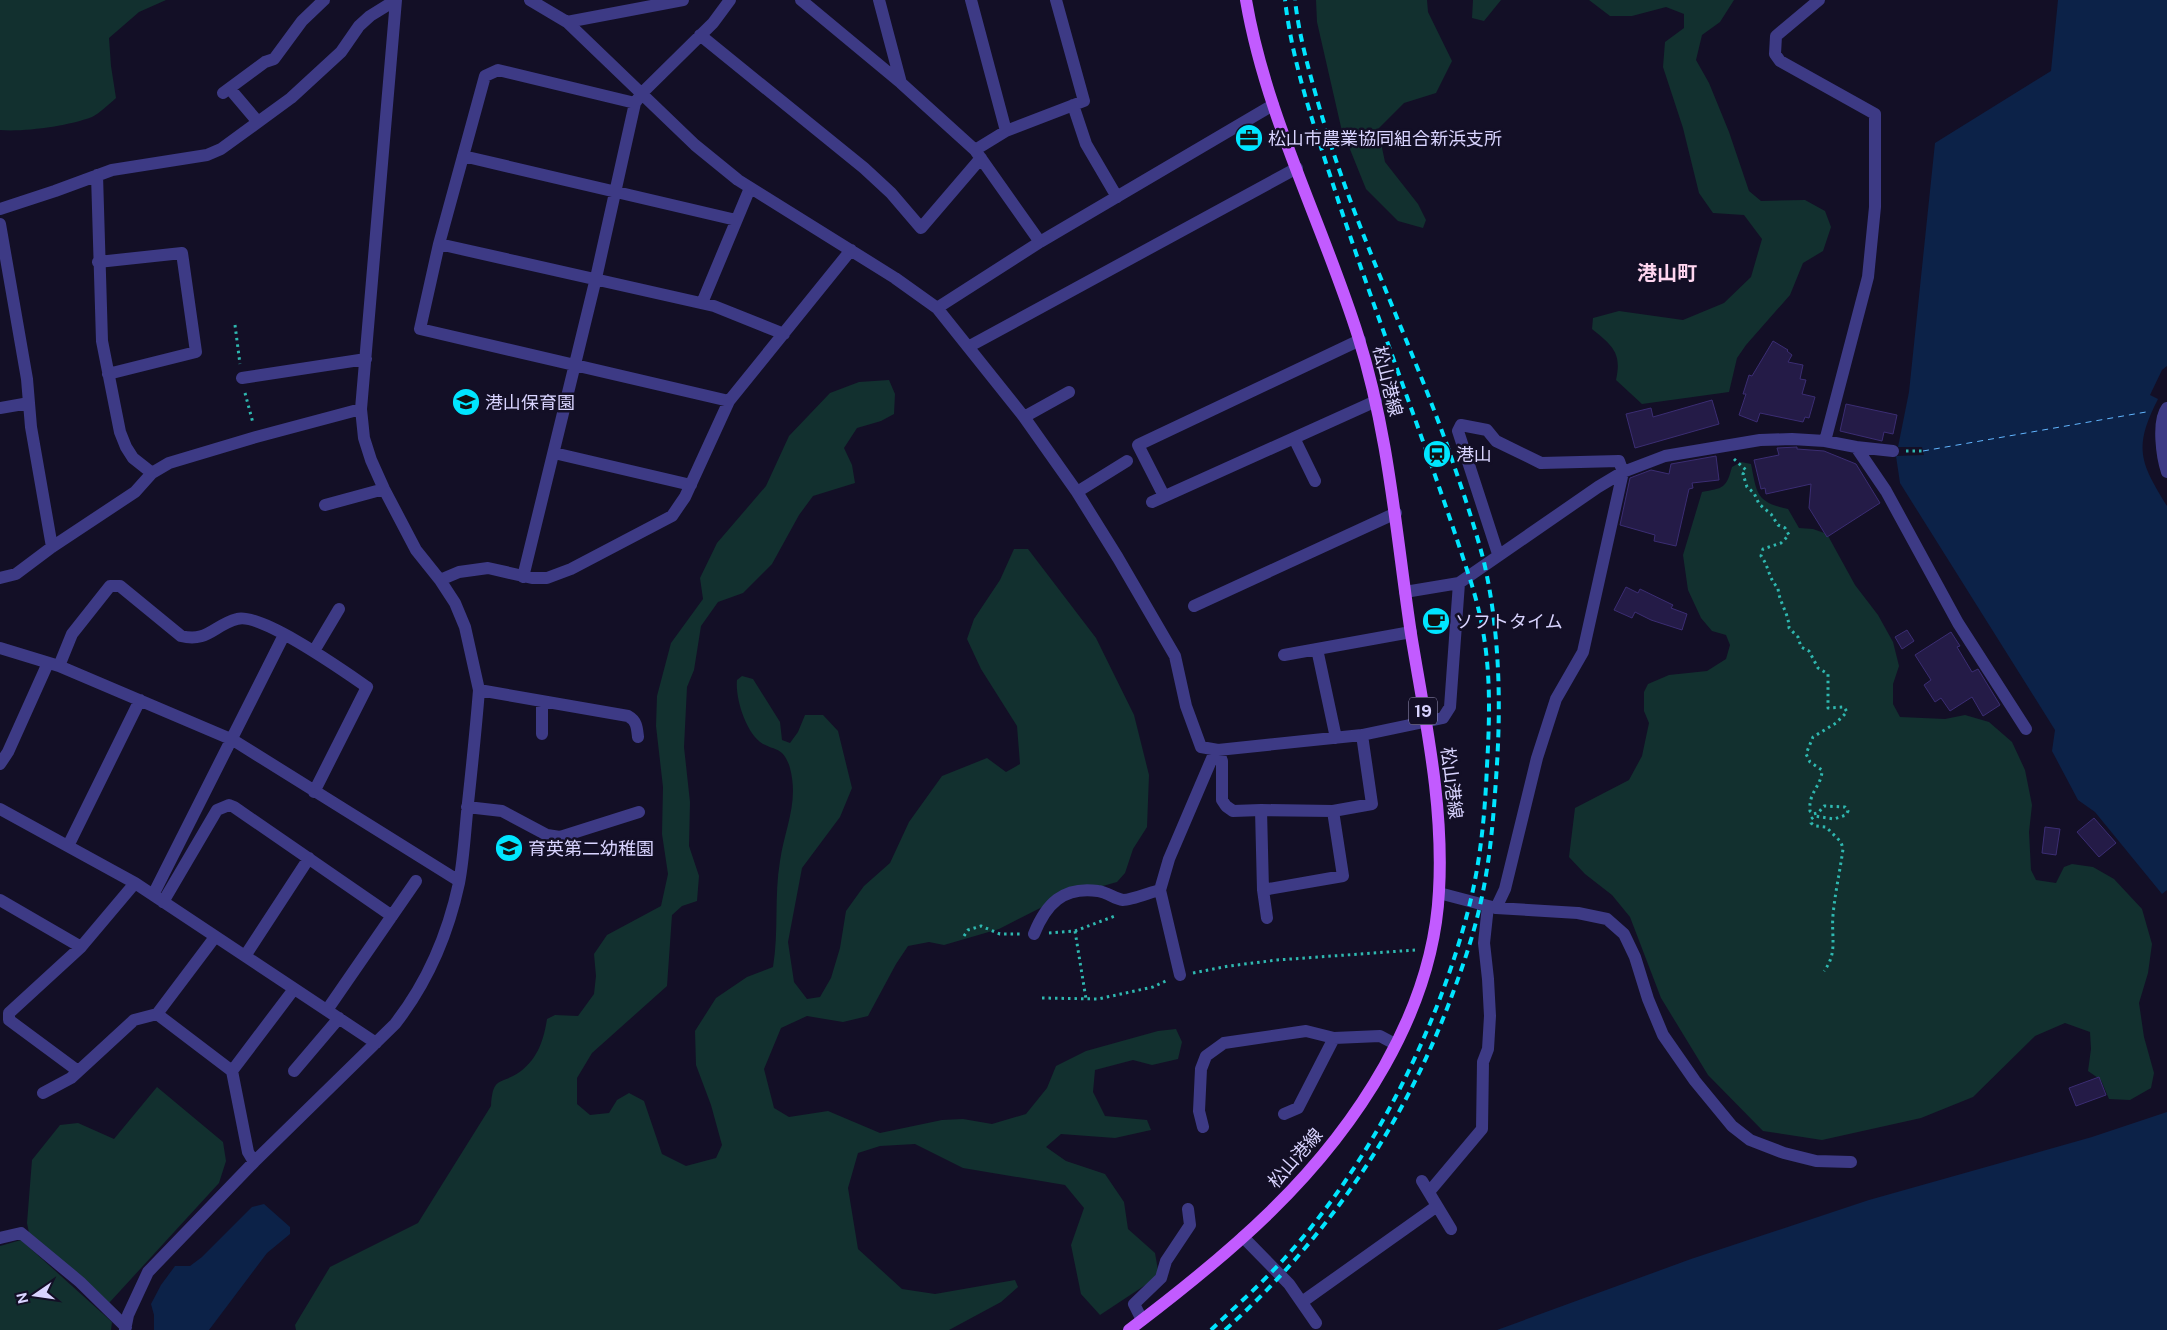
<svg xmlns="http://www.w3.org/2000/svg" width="2167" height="1330" font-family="'Public Sans','Noto Sans JP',sans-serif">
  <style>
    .green { fill: #12302f }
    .water { fill: #0c2248 }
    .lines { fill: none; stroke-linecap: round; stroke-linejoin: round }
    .ferry { stroke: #62b6ff; stroke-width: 1; stroke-dasharray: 6 5; stroke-linecap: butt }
    .building { fill: #241b47; stroke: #3b2d73 }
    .path { stroke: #2fb8b0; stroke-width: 3; stroke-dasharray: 2.5 4; stroke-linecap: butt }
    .minor { stroke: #3d3a85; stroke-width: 12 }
    .major { stroke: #c25bff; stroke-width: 12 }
    .rail { stroke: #00e5ff; stroke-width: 4; stroke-dasharray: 8 6; stroke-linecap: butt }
    .labels { text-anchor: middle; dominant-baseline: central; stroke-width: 5; stroke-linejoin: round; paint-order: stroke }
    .shield { fill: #130f26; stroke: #9e99be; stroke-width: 1 }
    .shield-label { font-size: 16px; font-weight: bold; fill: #d9d4ff }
    .poi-label { font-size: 18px; fill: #d9d4ff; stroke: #130f26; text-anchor: start }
    .street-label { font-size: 18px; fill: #d9d4ff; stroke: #130f26 }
    .quarter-label { font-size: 20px; font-weight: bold; fill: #ffd6f0; stroke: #130f26 }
  </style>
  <rect width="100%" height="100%" fill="#130f26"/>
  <!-- green -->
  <path class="green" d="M0,0h166l-27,12 -30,26 2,28 5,32c-7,6 -16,15 -24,19 -24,9 -67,15 -92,13z
    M1316,0h111l1,12 24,49 -16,32 -32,10 -26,26 7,33 33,42 8,16 -3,8 -25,-7 -32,-32 -25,-62 -24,-105z
    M1473,0h28l-17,21 -12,-3z
    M1589,0h145l-14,22 -18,13 -6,25 13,23 20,49 20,59 12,10 44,-1 20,11 6,16 -8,24 -20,12 -13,32 -44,50 -9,13 -8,34 -87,12 -26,-24c6,-27 -3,-34 -24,-51l1,-11 26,-7 64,9 41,-17 27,-26 11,-38 -18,-24 -31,-2 -14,-20 -16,-65 -20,-61 2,-25 19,-14v-14l-18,-7 -34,9h-22z
    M889,380l6,14 -1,20 -13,7 -24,7 -13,20 8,17 3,18 -42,13 -14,19 -27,49 -29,29 -25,9 -17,24 -7,44 -7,17 -3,60 6,55 -1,44 10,30 -2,25 -15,5 -10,9 -5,71 -75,67 -15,25v26l13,11 19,-2 8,-13 12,-7 15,8 18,53 24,12 30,-8 6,-13 -11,-40 -15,-40 -1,-34 21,-33 31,-21 26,-10c6,-35 1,-71 7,-106 5,-34 19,-58 10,-93 -6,-20 -13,-17 -27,-24 -17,-10 -28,-46 -26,-64l5,-4 11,3 27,43 2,18 8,3 8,-11 7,-17h18l15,16 14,57 -12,29 -38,51 -14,74 6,40 13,17 13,-2 11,-19 9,-30 6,-37 18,-25 26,-23 19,-41 33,-46 45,-18 19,14 14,-8 -3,-38 -36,-57 -14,-30 7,-20 26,-39 14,-31h14l68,89 38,77 15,60 -2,52 -14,22 -8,24 -8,9 -57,16 -61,31 -55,16 -15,-3 -21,4 -12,18 -28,52 -25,6 -36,-6 -26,12 -17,41 10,39 15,9 39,-6 52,22 62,-13 21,-1 29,5 34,-10 21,-26 9,-22 30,-15 72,-20 18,-2 6,13 -4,17 -26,6 -19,-5 -38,10 -2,22 12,24 42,4 4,10 -36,8 -54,-4 -15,13 20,14 39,13 19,28 4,27 27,24 4,23 -59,39 -19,-21 -10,-49 13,-37 -19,-23 -102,-17 -48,-24 -35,2 -22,7 -10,35 10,61 44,40 33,5 80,-14 3,7 -17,15 -52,28h-653l-1,-5 35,-58 88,-44 73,-117c2,-32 10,-20 30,-35 17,-13 23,-32 26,-52l8,-4 23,1 16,-22 2,-18 -2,-22 13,-19 54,-29 7,-32 -6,-40 1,-47 -7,-61 1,-30 14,-53 32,-44 -3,-21 17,-35 49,-57 23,-50 41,-43 29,-11z
    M1741,462l10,2c6,30 5,38 37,45l11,19 14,1 14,5 28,51 23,30 15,27 6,24 -6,18v20l7,13 45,2 20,-4 24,7 23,20 13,28 7,35 -3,27 2,38 5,10 20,3 8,-16 8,-3 21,3 21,12 28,30 10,35 -4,29 -9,30 5,34 10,36 -3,15 -21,12 -21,-1 -8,-19 -13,-9 3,-22 -1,-17 -25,-9 -30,13 -62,61 -52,21 -99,22 -59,-9 -55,-56 -47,-77 -31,-81 -18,-22 -27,-21 -16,-17 6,-49 54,-28 13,-24 7,-33 -5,-12v-19l4,-8 21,-9 38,-4 19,-12 4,-14 -4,-10 -14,-4 -11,-13 -13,-28 -5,-35 19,-63c21,-4 24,-3 30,-25z
    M157,1087l66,55 3,19 -7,22 -110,120 -80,-70 -2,-10 5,-63 28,-35 18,-2 36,16z
    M21,1240l91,82 -1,8h-111v-84z"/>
  <!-- water -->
  <path class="water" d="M2058,0h109v366l-5,4 -12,25 8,4c-25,49 -18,63 9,107v384l-5,4 -67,-82 -17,-12 -26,-49 3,-21 -155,-247 -4,-27 28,-1 -2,-8h-24l11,-55 26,-249 116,-72z
    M2167,1112v218h-670l194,-71 178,-59 223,-63z
    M264,1204l26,23v7l-23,19 -58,77h-55v-15l-3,-11 10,-19 14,-19h15l12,-9 50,-50z"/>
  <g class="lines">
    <!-- ferry -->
    <path class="ferry" d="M1923,451l223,-39"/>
  </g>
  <!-- building -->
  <path class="building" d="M1773,341l15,9 -1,1 5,4 -4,7 15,3 -3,14 6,1 -4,14 13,3 -6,21 -4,-1 -2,5 -43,-9 -3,9 -18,-7 7,-21h-3l6,-19 3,1z
    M1712,400l7,24 -84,24 -9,-34 25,-6 2,9z
    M1846,404l51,11 -4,19 -9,-2 -2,9 -42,-10z
    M1797,447v2l27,2 32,13 24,39 -53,34 -18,-29 2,-24 -45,10 -1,-6 -4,1 -7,-29 25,-5 -2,-7z
    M1716,456l3,24 -27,3 1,5 -4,1 -13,57 -22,-5 1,-6 -35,-10 10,-47 21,-8 18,4 2,-10z
    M1626,587l12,6 2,-4 33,16 -2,3 16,6 -5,16 -31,-10 -16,-8 -3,6 -18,-8z
    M1907,630l7,11 -12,8 -7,-12z
    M1951,632l9,14 -3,1 15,25 6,-3 22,36 -17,11 -11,-19 -22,14 -9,-13 -6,4 -11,-17 7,-5 -16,-25z
    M2094,818l22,25 -17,14 -22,-25z
    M2045,827l15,2 -4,26 -14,-2z
    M2099,1077l7,18 -30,11 -7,-18z"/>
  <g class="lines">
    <!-- path -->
    <path class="path" d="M235,325l5,39
      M245,393l8,30
      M1906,451h17
      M1734,459l12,11 -3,4 4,13 7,6 5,11 12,10 7,11 7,3 4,7 -8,8 -18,6 -2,7c8,10 7,22 17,32 1,15 11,25 11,40l9,9 3,10 8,4 9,17 10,6v34l16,-1 3,5 -11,11 -23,14 -7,17 4,8 12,8c0,16 -14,22 -12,41l3,3 5,-1 6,-7 21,1 3,4 -2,4 -12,4 -19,-3 -4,3v4l4,3 11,1 15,15 2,7c-3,22 -8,44 -10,66 -2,21 5,38 -9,56
      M1075,931l11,68
      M1049,933l26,-2 40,-15 1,-2
      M964,936l4,-6 13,-4 19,8h21
      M1193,973l36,-7 48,-6 138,-10
      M1042,998l56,1 55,-12 15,-7"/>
    <!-- minor -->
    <path class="minor" d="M530,0l37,22 128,123 43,35 157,98 42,30 87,109 53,75 41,66 57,98 11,50 15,41 17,3 144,-15 81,-17 7,-11 9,-124
      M801,0l100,83
      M879,0l22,83 74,67 65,92
      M971,0l35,131
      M1819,0l-43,36 -1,18 5,7 95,53v93l-7,70 -43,164
      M567,22l116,-22
      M700,35l164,133 27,25 30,35 60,-70
      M230,89l28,33
      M223,93l42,-31 9,-3 28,-38 22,-21
      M635,103l-137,-33 -13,6 -46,168 -19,85 309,72
      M1073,105l13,39 31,53
      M975,150l31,-19 78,-30 -28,-101
      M463,156l273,64
      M97,175l5,166 18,91 6,15 7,11 19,15
      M0,209l55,-18 57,-21 95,-15 14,-6 70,-51 50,-46 18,-26 11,-10 26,-16
      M0,224l27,155 4,48 21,120
      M439,244l275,62 70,28
      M98,262l84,-9 14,99 -88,22
      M702,303l48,-115
      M937,308l103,-66 233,-137
      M968,347l329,-179
      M242,378l124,-19
      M0,408l29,-5
      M2167,408c-10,13 -5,49 0,64
      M1024,417l45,-25
      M1294,438l21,43
      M1856,447l37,4
      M554,453l137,32
      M1077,492l50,-31
      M1164,496l-26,-51 222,-105
      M1152,502l224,-101
      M325,505l59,-16
      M523,577l73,-299 39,-175 7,-10 71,-70 17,-23
      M0,578l16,-4 36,-27 83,-55 17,-19 17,-10 87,-26 105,-28
      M440,580l19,-8 29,-4 44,10h15l24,-9 101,-53 13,-19 44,-96 122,-151
      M1405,592l54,-9 139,-96 25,-15 42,-16 95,-16 32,-1 33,2 31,6 30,44 72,132 68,106
      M1194,606l202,-93
      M0,648l59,18 174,74 226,141
      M1317,649l19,89
      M314,651l25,-42
      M1284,655l127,-23
      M59,666l13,-32 38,-48h10l61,50c26,7 33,-11 56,-17 24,-7 108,53 130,68l-53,105
      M479,690l149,26c9,5 9,12 10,21
      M542,734v-33
      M1218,750l4,11v39l4,6 7,5 28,-1 2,80 4,28
      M0,764l8,-12 40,-89
      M467,807l35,4 45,24 13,2 79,-25
      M0,809l135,74 241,160
      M1261,810l72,1 39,-7 -10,-69
      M68,846l72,-146
      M1160,890l20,85
      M1263,890l80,-14 -10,-65
      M1439,893l57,15 82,5 29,6 17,15 11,23 13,42 15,36 32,46 37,45 18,14 34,13 32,8 35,1
      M153,895l131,-260
      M0,900l81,47 54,-64
      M163,902l54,-92 12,-5 5,2 158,109
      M1496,908l9,-19 32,-131 19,-59 27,-47 40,-180 -4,-11 -78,2 -45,-22 -9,-11 -26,-5 -3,6 40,123
      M1034,934c12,-30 29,-48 64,-43 9,1 17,8 25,9 9,0 28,-8 37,-10l9,-31 44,-103 5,-6
      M245,956l64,-98
      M327,1010l89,-129
      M157,1014l58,-77
      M78,1071l-69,-51v-7l72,-66
      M232,1071l62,-82
      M294,1071l45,-53
      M43,1093l28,-15 63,-58 23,-6 75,57 16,81 6,10
      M1284,1114l14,-6 36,-70
      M1203,1127l-4,-16 2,-42 5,-13 18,-13 82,-12 28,7 46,-2 15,8
      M1422,1181l29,48
      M1429,1192l53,-63 1,-67 5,-13 2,-33 -2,-37 -4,-36 4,-37
      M1243,1237l46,47 27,39
      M0,1238l21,-5 59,49 46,45
      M1302,1302l135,-96
      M1142,1320l-8,-16 27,-26 5,-17 24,-36 -2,-16
      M125,1330l3,-15 20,-43 106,-110 141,-138c32,-41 53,-90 64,-141 5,-26 6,-53 9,-80 4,-37 8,-75 11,-113l-14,-63 -10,-24 -15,-23 -24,-30 -32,-61 -13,-29 -7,-22 -3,-29 35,-409"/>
    <!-- major -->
    <path class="major" d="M1129,1330c49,-37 98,-76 142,-119 85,-83 162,-198 168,-320 5,-87 -14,-171 -28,-257 -15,-100 -22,-200 -53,-298 -35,-112 -92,-219 -112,-336"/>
    <!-- rail -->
    <path class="rail" d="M1211,1330c24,-23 50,-46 73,-71 87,-95 155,-231 186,-356 11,-45 15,-91 17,-137 4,-71 4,-125 -19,-193 -40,-124 -88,-246 -129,-370 -21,-66 -46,-134 -54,-203
      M1225,1330c102,-91 179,-205 226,-332 12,-32 23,-64 30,-97 10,-45 13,-91 16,-137 4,-67 2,-136 -13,-202 -10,-39 -24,-79 -37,-117 -41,-114 -95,-223 -128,-339 -10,-35 -20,-70 -24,-106"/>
  </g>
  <!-- icons -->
  <defs>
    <symbol id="office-disc" viewBox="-11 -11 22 22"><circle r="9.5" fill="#00e5ff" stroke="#130f26"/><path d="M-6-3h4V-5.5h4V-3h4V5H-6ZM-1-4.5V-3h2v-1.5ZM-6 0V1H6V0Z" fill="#111"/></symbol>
    <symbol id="school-disc" viewBox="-11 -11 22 22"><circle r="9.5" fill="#00e5ff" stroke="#130f26"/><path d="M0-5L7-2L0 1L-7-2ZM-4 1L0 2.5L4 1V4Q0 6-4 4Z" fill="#111"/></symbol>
    <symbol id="station-disc" viewBox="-11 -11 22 22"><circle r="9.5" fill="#00e5ff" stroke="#130f26"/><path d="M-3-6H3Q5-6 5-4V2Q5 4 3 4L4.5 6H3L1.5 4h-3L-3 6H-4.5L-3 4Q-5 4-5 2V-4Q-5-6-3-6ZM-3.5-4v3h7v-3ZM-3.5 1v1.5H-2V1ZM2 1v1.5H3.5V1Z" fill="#111"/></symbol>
    <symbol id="cafe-disc" viewBox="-11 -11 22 22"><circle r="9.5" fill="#00e5ff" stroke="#130f26"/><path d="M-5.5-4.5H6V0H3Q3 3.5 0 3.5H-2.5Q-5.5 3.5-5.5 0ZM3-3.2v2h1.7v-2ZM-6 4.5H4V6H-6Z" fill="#111"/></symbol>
  </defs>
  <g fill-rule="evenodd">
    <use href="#office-disc" x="1233" y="122" width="32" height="32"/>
    <use href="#school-disc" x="450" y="386" width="32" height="32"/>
    <use href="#station-disc" x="1421" y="438" width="32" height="32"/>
    <use href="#cafe-disc" x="1420" y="605" width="32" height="32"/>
    <use href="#school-disc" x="493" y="832" width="32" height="32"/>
  </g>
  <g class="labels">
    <!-- shield labels -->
    <rect class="shield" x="1409" y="697.5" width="28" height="27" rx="4"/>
    <g class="shield-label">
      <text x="1423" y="711">19</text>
    </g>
    <!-- poi labels -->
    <g class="poi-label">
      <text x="1268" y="138">松山市農業協同組合新浜支所</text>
      <text x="485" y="402">港山保育園</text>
      <text x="1456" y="454">港山</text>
      <text x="1455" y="621">ソフトタイム</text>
      <text x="528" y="848">育英第二幼稚園</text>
    </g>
    <!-- street labels -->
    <g class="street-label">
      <text transform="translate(1388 381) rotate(76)">松山港線</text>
      <text transform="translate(1452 783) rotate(83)">松山港線</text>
      <text transform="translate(1295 1158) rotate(-49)">松山港線</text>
    </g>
    <!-- quarter labels -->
    <g class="quarter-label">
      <text x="1667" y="273">港山町</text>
    </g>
  </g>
  <!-- north arrow -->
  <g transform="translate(35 1295) rotate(257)" stroke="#130f26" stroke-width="4" paint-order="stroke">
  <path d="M0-4L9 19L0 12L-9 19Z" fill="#d9d4ff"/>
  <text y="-8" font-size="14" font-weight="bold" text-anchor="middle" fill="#d9d4ff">N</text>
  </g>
</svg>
